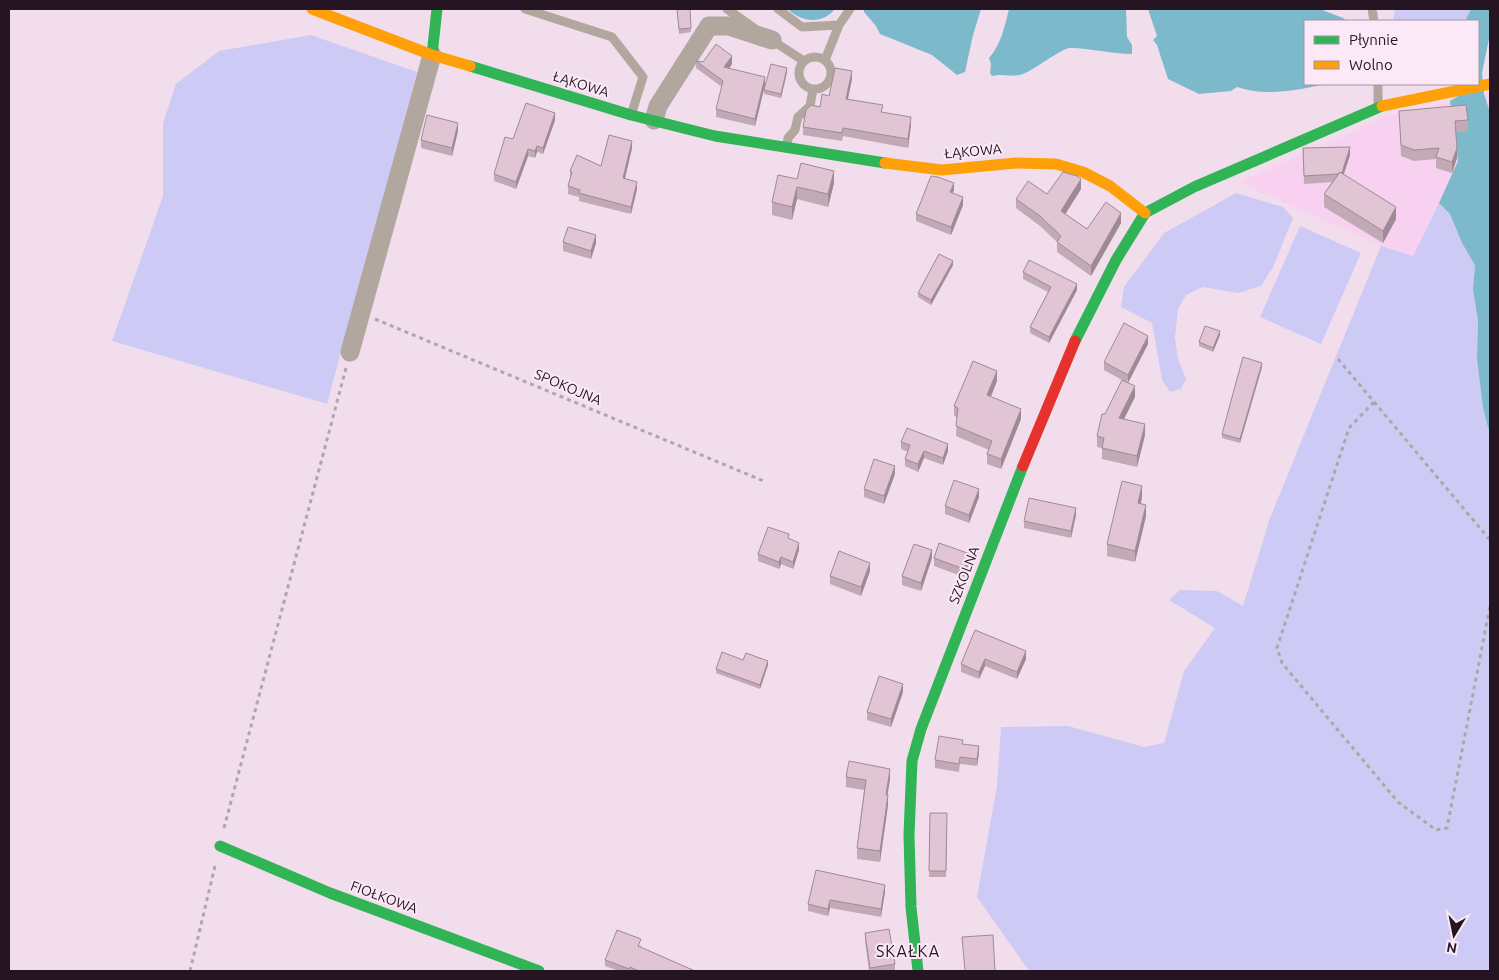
<svg xmlns="http://www.w3.org/2000/svg" width="1499" height="980" font-family="Ubuntu,sans-serif">
  <style>
    .built { fill: #f7d1ef }
    .green { fill: #cdcbf6 }
    .water { fill: #7cb9cb }
    .lines { fill: none; stroke-linecap: round; stroke-linejoin: round }
    .path { stroke: #b0a7a3; stroke-width: 3; stroke-dasharray: 4 4; stroke-linecap: butt }
    .lane { stroke: #b1a79e; stroke-width: 9 }
    .street { stroke: #b1a79e; stroke-width: 19 }
    .fast { stroke: #30b455; stroke-width: 11 }
    .slow { stroke: #ff9f0a; stroke-width: 11 }
    .jam { stroke: #e5322d; stroke-width: 11 }
    .wall { fill: #c2a9b6 }
    .shaded-wall { fill: #9e8a94 }
    .building { fill: #e1c5d4; stroke: #9e8a94 }
    .labels { text-anchor: middle; dominant-baseline: central; stroke-width: 4; stroke-linejoin: round; paint-order: stroke }
    .street-label { font-size: 14px; fill: #251522; stroke: #fce9f7 }
    .quarter-label { font-size: 16px; letter-spacing: 1px; fill: #251522; stroke: #fce9f7 }
  </style>
  <rect width="100%" height="100%" fill="#f2dded"/>
  <!-- built -->
  <path class="built" d="M1490,93v83l-41,6 -36,74 -32,-10 -142,-64 148,-66z"/>
  <!-- green -->
  <path class="green" d="M1395,9h76l-6,12h-72z
    M311,35l106,37 -90,332 -215,-63 51,-145v-73l13,-39 43,-33z
    M1236,193l47,14 10,11 -20,49 -12,19 -23,7 -35,-6 -17,8 -8,14 -3,28 3,22 8,20 -5,10 -11,3 -8,-12 -10,-57 -31,-16 3,-20 40,-54z
    M1439,203l11,11 12,29 13,21 -2,25 5,32 -1,38 6,49 7,27v536h-461l-52,-74 20,-111 4,-59 67,-1 76,21 20,-4 20,-72 31,-43 -46,-28 11,-10 37,1 26,15 27,-88 111,-272 32,10z
    M1300,226l61,27 -40,91 -61,-27z"/>
  <!-- water -->
  <path class="water" d="M788,9h47c-12,15 -34,14 -47,0z
    M864,9h117l-8,26 -8,37 -8,3 -25,-20 -52,-21 -4,-8 -12,-14z
    M1009,9h117l1,28 5,8v9c-21,0 -41,-6 -62,-6 -8,0 -36,22 -47,26 -10,4 -21,-1 -31,2l-2,-3 1,-9 -2,-6c12,-13 16,-33 20,-49z
    M1148,9h172l23,9 4,3h-42v63h21c-29,6 -60,13 -89,3l-6,4 -32,3 -31,-15 -11,-34 -4,-5 4,-4z
    M1471,9h19v25l-8,39 2,21 6,18v323l-7,-27 -6,-49 1,-38 -5,-32 2,-24 -13,-22 -12,-29 -11,-11 19,-42 -8,-60 28,-17v-63h-13z"/>
  <g class="lines">
    <!-- path -->
    <path class="path" d="M375,319l391,163
      M1338,359l152,181
      M1374,402l-25,26 -72,220 5,15 116,139 38,28 11,-2 43,-222
      M224,828l122,-460
      M190,971l25,-105"/>
    <!-- lane -->
    <path class="lane" d="M525,9l87,28 31,40 -11,35
      M727,9l27,19
      M778,9l24,18 37,-2
      M1372,9l2,12
      M770,39l34,22
      M799 73a16 16 0 1 1 32 0a16 16 0 1 1-32 0Z
      M825,60l14,-35 11,-16
      M1378,104v-20
      M787,146l1,-8 7,-8 3,-13 12,-11 3,-17"/>
    <!-- street -->
    <path class="street" d="M654,120l4,-14 51,-80h20l43,14
      M350,352l82,-297"/>
    <!-- fast -->
    <path class="fast" d="M432,55l5,-46
      M470,66l161,49 84,21 170,27
      M1075,341l41,-81 29,-47 49,-26 188,-81
      M220,846l110,47 209,78
      M918,971l-7,-64 -2,-72 3,-74 9,-32 102,-263"/>
    <!-- slow -->
    <path class="slow" d="M312,9l120,46 38,11
      M1382,106l108,-22
      M885,163l57,7 74,-7 40,1 27,8 27,14 35,27"/>
    <!-- jam -->
    <path class="jam" d="M1023,466l52,-125"/>
  </g>
  <!-- wall -->
  <path class="wall" d="M677,9l14,19v4l-12,2z
    M696,61l7,1 29,2 -3,4 36,17 -10,41 -39,-9v-8l6,-22 -26,-19z
    M787,72l-6,26 -17,-4v-4z
    M852,79l-4,20 35,13 28,13 -3,23 -65,-12 -1,5 -39,-6v-8l26,-31z
    M1399,111l69,9v11l-12,1 1,26 -5,15 -16,-5v-9l-22,2 -13,-5z
    M555,120l-12,34 -6,-2 -2,6 -7,-2 -12,33 -22,-8v-7l19,-35z
    M458,131l-6,25 -31,-8v-8z
    M632,148l-7,31 12,10 -6,25 -52,-13v-4l-11,-3v-8l2,-7v-8l31,-5z
    M1303,148l47,7 -6,19 52,45 -13,24 -59,-36v-13l8,-12 -28,2z
    M797,179l37,4 -6,24 -31,-8 -5,21 -20,-5v-13z
    M1081,189l-16,25 22,15 34,-6 -30,53 -34,-24v-10l-17,-16 -24,-18v-9z
    M954,190l-2,3 11,12 -12,30 -35,-14v-7z
    M563,242l33,1 -5,16 -28,-8z
    M953,265l-22,40 -13,-8v-4z
    M1023,272l54,18 -28,53 -19,-10v-6l18,-35 -25,-13z
    M1220,335l-7,17 -14,-6v-4z
    M1148,344l-20,39 7,14 -11,22 21,16 -8,32 -35,-8v-11l-5,-1v-11l8,-22 17,-34 -18,-10v-8z
    M1262,367l-22,76 -18,-5v-4z
    M997,381l-6,16 30,22 -20,50 -14,-5v-10l2,-4 -33,-14 1,-19 -3,-1v-10z
    M901,442l47,9 -5,14 -19,-7 -6,14 -13,-6v-7l3,-7 -7,-3z
    M895,474l-11,30 -20,-7v-8z
    M979,497l-10,26 -24,-9v-8z
    M1142,497l-1,6 5,13 -11,46 -28,-6v-12z
    M1076,515l-5,23 -47,-10v-7z
    M789,539l10,11 -6,19 -12,-5 -2,5 -21,-8v-7z
    M932,558l-11,33 -19,-6v-9z
    M934,558l36,4 -6,15 -30,-11z
    M870,571l-9,25 -31,-12v-8z
    M975,630l51,29 -9,20 -32,-13 -6,13 -18,-7v-8z
    M743,660l25,5 -8,24 -44,-16v-4z
    M903,692l-12,35 -24,-7v-8z
    M979,753l-2,13 -17,-2 -1,8 -24,-4v-8z
    M846,777l44,2 -3,16 1,10 -8,57 -23,-3v-11l7,-58 -18,-3z
    M930,813h17l-1,64h-17z
    M885,892l-4,25 -51,-9 -2,8 -20,-5v-7z
    M865,933l30,31v7h-26l-4,-30z
    M641,945l-1,2 55,24h-76l-14,-5v-6z"/>
  <!-- shaded-wall -->
  <path class="shaded-wall" d="M732,56v8l-8,11v-8z
    M787,68v4l-6,26v-4z
    M852,71v8l-6,28v-8z
    M765,77v8l-10,41v-7z
    M555,113v7l-12,34v-6z
    M911,117v8l-3,23v-9z
    M458,123v8l-6,25v-8z
    M632,141v7l-9,38v-8z
    M537,146v6l-2,6v-7z
    M1350,147v8l-9,27v-8z
    M1457,148v10l-5,15v-11z
    M528,149v7l-12,33v-7z
    M834,171v12l-6,24v-13z
    M1081,179v10l-20,32v-10z
    M637,182v7l-6,25v-7z
    M954,183v7l-4,10v-8z
    M797,187v12l-5,21v-13z
    M963,197v8l-12,30v-8z
    M1396,207v12l-13,24v-12z
    M1121,213v10l-30,53v-10z
    M596,235v8l-5,16v-8z
    M953,261v4l-22,40v-5z
    M1077,284v6l-28,53v-6z
    M1220,331v4l-7,17v-4z
    M1148,336v8l-20,39v-8z
    M1262,363v4l-22,76v-4z
    M997,371v10l-10,24v-10z
    M1135,386v11l-16,32v-11z
    M1021,409v10l-20,50v-10z
    M1145,424v11l-8,32v-11z
    M948,444v7l-5,14v-7z
    M924,451v7l-6,14v-8z
    M895,466v8l-11,30v-8z
    M1142,486v11l-4,17v-11z
    M979,489v8l-10,26v-8z
    M1146,505v11l-11,46v-11z
    M1076,508v7l-5,23v-7z
    M799,543v7l-6,19v-7z
    M932,550v8l-11,33v-8z
    M970,554v8l-6,15v-8z
    M781,557v7l-2,5v-7z
    M870,563v8l-9,25v-9z
    M1026,651v8l-9,20v-7z
    M985,659v7l-6,13v-7z
    M768,661v4l-8,24v-4z
    M903,684v8l-12,35v-8z
    M979,746v7l-2,13v-7z
    M890,769v10l-4,26v-10z
    M888,795v10l-8,57v-11z
    M885,885v7l-4,25v-8z
    M830,900v8l-2,8v-7z"/>
  <!-- building -->
  <path class="building" d="M677,9h13l1,19 -12,1z
    M716,44l16,12 -8,11 41,10 -10,42 -39,-10 7,-28 -27,-20 7,1z
    M771,64l16,4 -6,26 -17,-4z
    M835,68l17,3 -6,28 37,6 -2,7 30,5 -3,22 -65,-11 -1,5 -39,-6 3,-17 5,-5 9,2 2,-13 7,2z
    M526,103l29,10 -12,35 -6,-2 -2,5 -7,-2 -12,33 -22,-8 11,-37 8,2z
    M1466,105l2,15 -13,1 2,27 -5,14 -16,-5 3,-9 -25,2 -13,-5 -2,-34z
    M427,115l31,8 -6,25 -31,-8z
    M609,135l23,6 -9,37 14,4 -6,25 -52,-14 1,-3 -12,-4 4,-14 -2,-1 7,-16 24,11z
    M1350,147l-8,26 -2,-1 -2,2 -34,2 -1,-28z
    M801,163l33,8 -6,23 -31,-7 -5,20 -20,-5 6,-27 19,4z
    M1063,172l14,4 4,3 -20,32 26,18 19,-27 15,11 -30,53 -34,-24 4,-6 -21,-20 -24,-17 12,-18 19,13z
    M1340,172l56,35 -13,24 -59,-37z
    M931,176l7,1 16,6 -4,9 13,5 -12,30 -35,-13z
    M568,227l28,8 -5,16 -28,-9z
    M939,254l14,7 -22,39 -13,-7z
    M1029,260l48,24 -28,53 -19,-10 21,-40 -28,-15z
    M1124,323l24,13 -20,39 -24,-13z
    M1205,326l15,5 -7,17 -14,-6z
    M1243,357l19,6 -22,76 -18,-5z
    M973,361l24,10 -10,24 34,14 -20,50 -14,-5 5,-13 -36,-15 2,-18 -4,-2z
    M1122,380l13,6 -16,32 26,6 -8,32 -35,-8 2,-10 -7,-2 5,-22h3z
    M907,428l41,16 -5,14 -19,-7 -6,13 -13,-5 5,-14 -9,-3z
    M874,459l21,7 -11,30 -20,-7z
    M954,480l25,9 -10,26 -24,-9z
    M1122,481l20,5 -4,17 8,2 -11,46 -28,-7z
    M1029,498l47,10 -5,23 -47,-10z
    M768,527l21,7 -1,4 11,5 -6,19 -12,-5 -2,5 -21,-8z
    M939,543l31,11 -6,15 -30,-11z
    M914,544l18,6 -11,33 -19,-7z
    M839,551l31,12 -9,24 -31,-11z
    M975,630l51,21 -9,21 -32,-13 -6,13 -18,-8z
    M722,652l21,8 3,-7 22,8 -8,24 -44,-16z
    M879,676l24,8 -12,35 -24,-7z
    M939,736l24,4 -1,4 17,2 -2,13 -17,-2 -1,7 -24,-4z
    M849,761l41,8 -4,26h2l-8,56 -23,-3 9,-68 -20,-3z
    M930,813h17l-1,58h-17z
    M816,870l69,15 -4,24 -51,-9 -2,9 -20,-5z
    M889,929l6,35 -25,4 -5,-35z
    M617,930l24,9 -3,7 57,25h-56l-9,-4 -1,2 -24,-9z
    M993,935l2,36h-30l-3,-34z"/>
  <g class="labels">
    <!-- street labels -->
    <g class="street-label">
      <text transform="translate(581 84) rotate(17)">ŁĄKOWA</text>
      <text transform="translate(973 151) rotate(-5)">ŁĄKOWA</text>
      <text transform="translate(568 387) rotate(23)">SPOKOJNA</text>
      <text transform="translate(964 575) rotate(-69)">SZKOLNA</text>
      <text transform="translate(384 897) rotate(20)">FIOŁKOWA</text>
    </g>
    <!-- quarter labels -->
    <g class="quarter-label">
      <text x="908" y="951">SKAŁKA</text>
    </g>
  </g>
  <!-- border -->
  <rect width="1499" height="980" fill="none" stroke="#251522" stroke-width="20"/>
  <!-- legend -->
  <rect x="1304" y="20" width="175" height="65" fill="#fce9f7" stroke="#a694a2"/>
  <rect x="1314" y="36" width="25" height="8" fill="#30b455" stroke="#a694a2"/>
  <text x="1349" y="45" font-size="15" fill="#251522">Płynnie</text>
  <rect x="1314" y="61" width="25" height="8" fill="#ff9f0a" stroke="#a694a2"/>
  <text x="1349" y="70" font-size="15" fill="#251522">Wolno</text>
  <!-- north arrow -->
  <g transform="translate(1454 935) rotate(190)" stroke="#fce9f7" stroke-width="4" paint-order="stroke">
  <path d="M0-4L9 19L0 12L-9 19Z" fill="#251522"/>
  <text y="-8" font-size="14" font-weight="bold" text-anchor="middle" fill="#251522">N</text>
  </g>
</svg>
